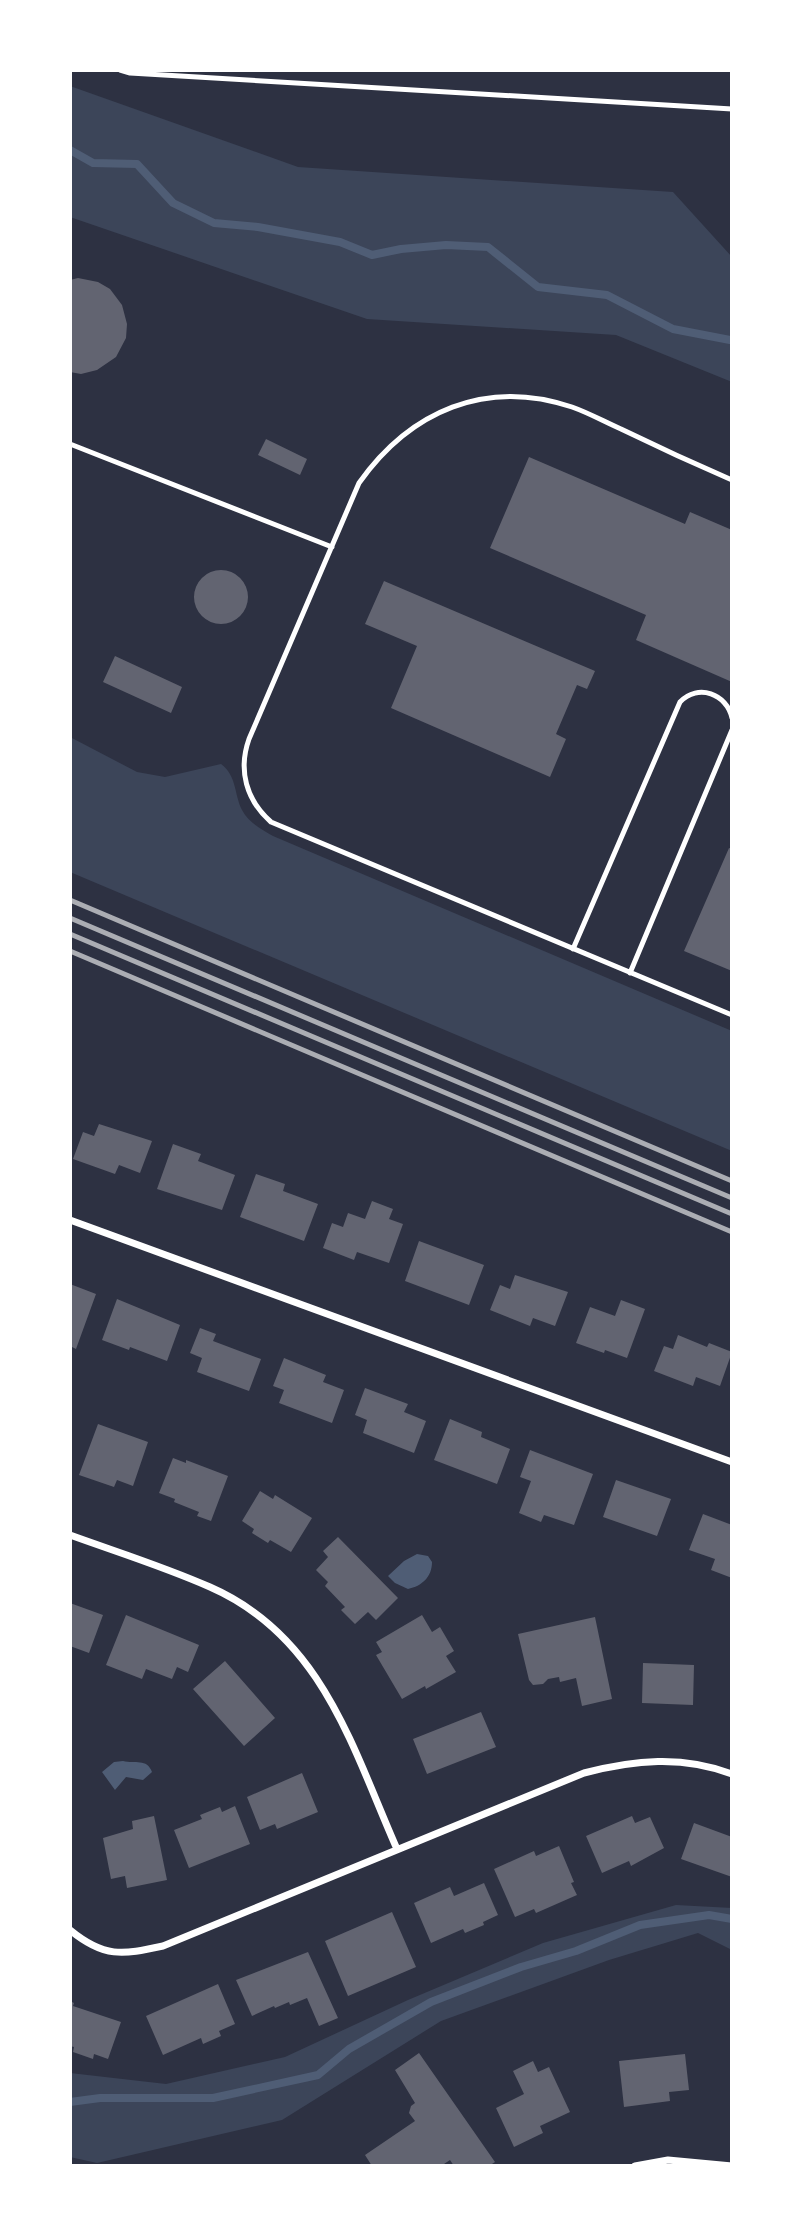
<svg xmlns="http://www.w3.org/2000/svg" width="802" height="2236" font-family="'Public Sans',sans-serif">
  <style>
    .green { fill: #3c4559 }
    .water { fill: #4f5d75 }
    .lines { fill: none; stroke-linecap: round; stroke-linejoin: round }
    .stream { stroke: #4f5d75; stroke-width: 8 }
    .building { fill: #626471 }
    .service { stroke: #fff; stroke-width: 5 }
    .minor { stroke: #fff; stroke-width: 7 }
    .rail { stroke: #abadb3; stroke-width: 5 }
  </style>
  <rect width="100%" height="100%" fill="#2d3142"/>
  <!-- green -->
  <path class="green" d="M70,86l228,81 375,25 59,65v125l-116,-47 -249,-16 -297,-102z
    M70,737l67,35 28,5 56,-13c16,12 13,30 21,46 7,13 19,19 31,26l459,195v120l-662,-279z
    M676,1905l56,3v42l-34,-17 -89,27 -168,61 -159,99 -185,43 -27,-6v-84l96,11 119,-27 123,-57 135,-57z"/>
  <!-- water -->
  <path class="water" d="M417,1554l11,2 4,6c0,15 -10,24 -24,27l-13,-6 -7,-7 16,-15z
    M123,1761c12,3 24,-3 29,11l-9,8 -17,-3 -11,13 -13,-18 12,-10z"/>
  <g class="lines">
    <!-- stream -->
    <path class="stream" d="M70,150l23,13 44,1 36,39 41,20 44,4 82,15 32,13 29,-6 45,-4 42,2 50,40 69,8 66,34 57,11
      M70,2102l30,-4h113l105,-23 31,-26 82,-47 90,-35 55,-16 64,-26 69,-10 23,4"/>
  </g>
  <!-- building -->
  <path class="building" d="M78,278l20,4 12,7 12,16 5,19 -1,14 -10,19 -19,13 -16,4 -11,-2v-92z
    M266,439l41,20 -7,16 -42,-20z
    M529,457l156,67 5,-12 42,18v152l-96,-42 10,-25 -156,-67z
    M194 597a27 27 0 1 1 54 0a27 27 0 1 1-54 0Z
    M384,581l211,90 -8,18 -10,-4 -21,49 10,5 -16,38 -159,-69 26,-62 -52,-22z
    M115,656l67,31 -11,26 -68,-31z
    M729,848l3,1v122l-48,-20z
    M99,1124l53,17 -12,32 -21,-8 -4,9 -42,-15 10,-27 11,4z
    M173,1144l28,10 -3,7 37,14 -13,35 -65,-21z
    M256,1174l29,10 -2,7 35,13 -14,37 -64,-24z
    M372,1201l21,8 -4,10 14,5 -14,39 -32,-11 -3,8 -31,-12 9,-25 11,4 5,-14 17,6z
    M419,1241l65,24 -15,40 -64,-24z
    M515,1275l53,17 -13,34 -22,-8 -3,8 -40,-16 10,-25 10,4z
    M70,1284l26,10 -20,55 -6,-3z
    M117,1299l63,26 -13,36 -37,-14 -1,3 -27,-10z
    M621,1300l24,9 -18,49 -22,-8 -1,3 -28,-10 14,-36 25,9z
    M200,1328l16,6 -3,7 48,18 -12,32 -52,-19 5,-14 -12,-5z
    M678,1335l29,12 2,-4 23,9 -12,34 -24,-9 -3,9 -39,-15 10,-25 9,3z
    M284,1358l42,17 -3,7 21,8 -12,33 -53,-20 5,-13 -11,-4z
    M365,1388l43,16 -4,8 22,9 -12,32 -51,-20 4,-13 -12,-5z
    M450,1419l32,13 -1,5 29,12 -13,35 -63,-24z
    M98,1424l50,18 -15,44 -16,-6 -3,7 -35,-12z
    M530,1450l63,24 -19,51 -30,-10 -3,7 -22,-9 12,-32 -11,-4z
    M173,1458l13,5v-3l42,16 -17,45 -14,-5 2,-4 -25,-10 1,-3 -16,-6z
    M616,1480l55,19 -14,37 -54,-19z
    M260,1491l13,8 2,-4 37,23 -21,34 -21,-12 -2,3 -16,-10 2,-4 -12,-8z
    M703,1514l29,11v53l-21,-8 4,-11 -26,-9z
    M338,1537l60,61 -22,22 -8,-8 -13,12 -14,-14 4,-3 -20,-21 3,-4 -12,-12 12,-13 -5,-6z
    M70,1603l33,12 -14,38 -19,-7z
    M126,1615l73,30 -11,27 -11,-5 -5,12 -26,-10 -4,10 -36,-14z
    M422,1615l10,17 8,-5 14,24 -8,5 10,16 -30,17 -1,-3 -23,13 -26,-44 6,-3 -6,-10z
    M595,1617l17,82 -30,7 -6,-28 -16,4 -1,-5 -11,2 -5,5 -10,1 -4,-5 -11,-46z
    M225,1661l50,57 -31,28 -51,-57z
    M643,1663l51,2 -1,40 -51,-2z
    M481,1712l15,35 -69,27 -14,-35z
    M302,1773l16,39 -41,17 -2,-5 -15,6 -13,-33z
    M235,1806l15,38 -61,24 -15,-38 28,-11 -2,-4 20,-8 2,5z
    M154,1816l13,64 -40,8 -2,-12 -14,3 -8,-41 30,-9 -1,-8z
    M632,1816l3,7 15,-6 14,31 -33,18 -2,-5 -27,12 -16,-37z
    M694,1823l38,14v40l-51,-18z
    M559,1846l15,36 -3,1 6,12 -41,18 -2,-4 -19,8 -21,-48 40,-18 2,5z
    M484,1883l14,32 -15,7 1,3 -19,8 -2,-4 -32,14 -17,-40 36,-16 4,9z
    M392,1912l24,55 -68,29 -23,-55z
    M308,1952l30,66 -19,8 -12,-28 -17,7 -1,-3 -14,6 -1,-2 -22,10 -16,-36z
    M218,1984l17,40 -16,7 2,5 -18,8 -2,-6 -38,17 -17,-39z
    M70,2001l4,2 -1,3 48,16 -13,37 -14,-5 -1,5 -20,-7 1,-5 -4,-1z
    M419,2053l76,109 -6,4h-35l-4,-6 -9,6h-69l-7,-11 50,-34 -6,-8 2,-7 4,-3 -20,-33z
    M685,2054l4,36 -20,2 1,9 -46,6 -5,-46z
    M533,2061l5,11 11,-5 21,45 -30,14 3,7 -29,14 -18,-39 28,-14 -11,-23z"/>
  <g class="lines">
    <!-- service -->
    <path class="service" d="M120,70l10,3 602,36
      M70,444l262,103
      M732,480c-37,-16 -74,-33 -111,-51 -16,-7 -32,-16 -49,-22 -86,-29 -162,4 -213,76l-110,256c-11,31 -3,61 22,83l461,193
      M573,949l107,-247c18,-19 47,-8 52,16
      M630,973l102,-243"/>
    <!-- minor -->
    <path class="minor" d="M70,1220l662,242
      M70,1535c47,17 95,32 140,52 112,49 142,160 187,262
      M70,1930c34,28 52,25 93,16l421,-173c50,-13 98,-18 148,1
      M635,2166l33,-6 64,6"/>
    <!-- rail -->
    <path class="rail" d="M70,900l662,281
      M70,918l662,280
      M70,934l662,280
      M70,951l662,281"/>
  </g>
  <!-- border -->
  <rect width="802" height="2236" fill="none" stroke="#ffffff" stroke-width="144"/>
</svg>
